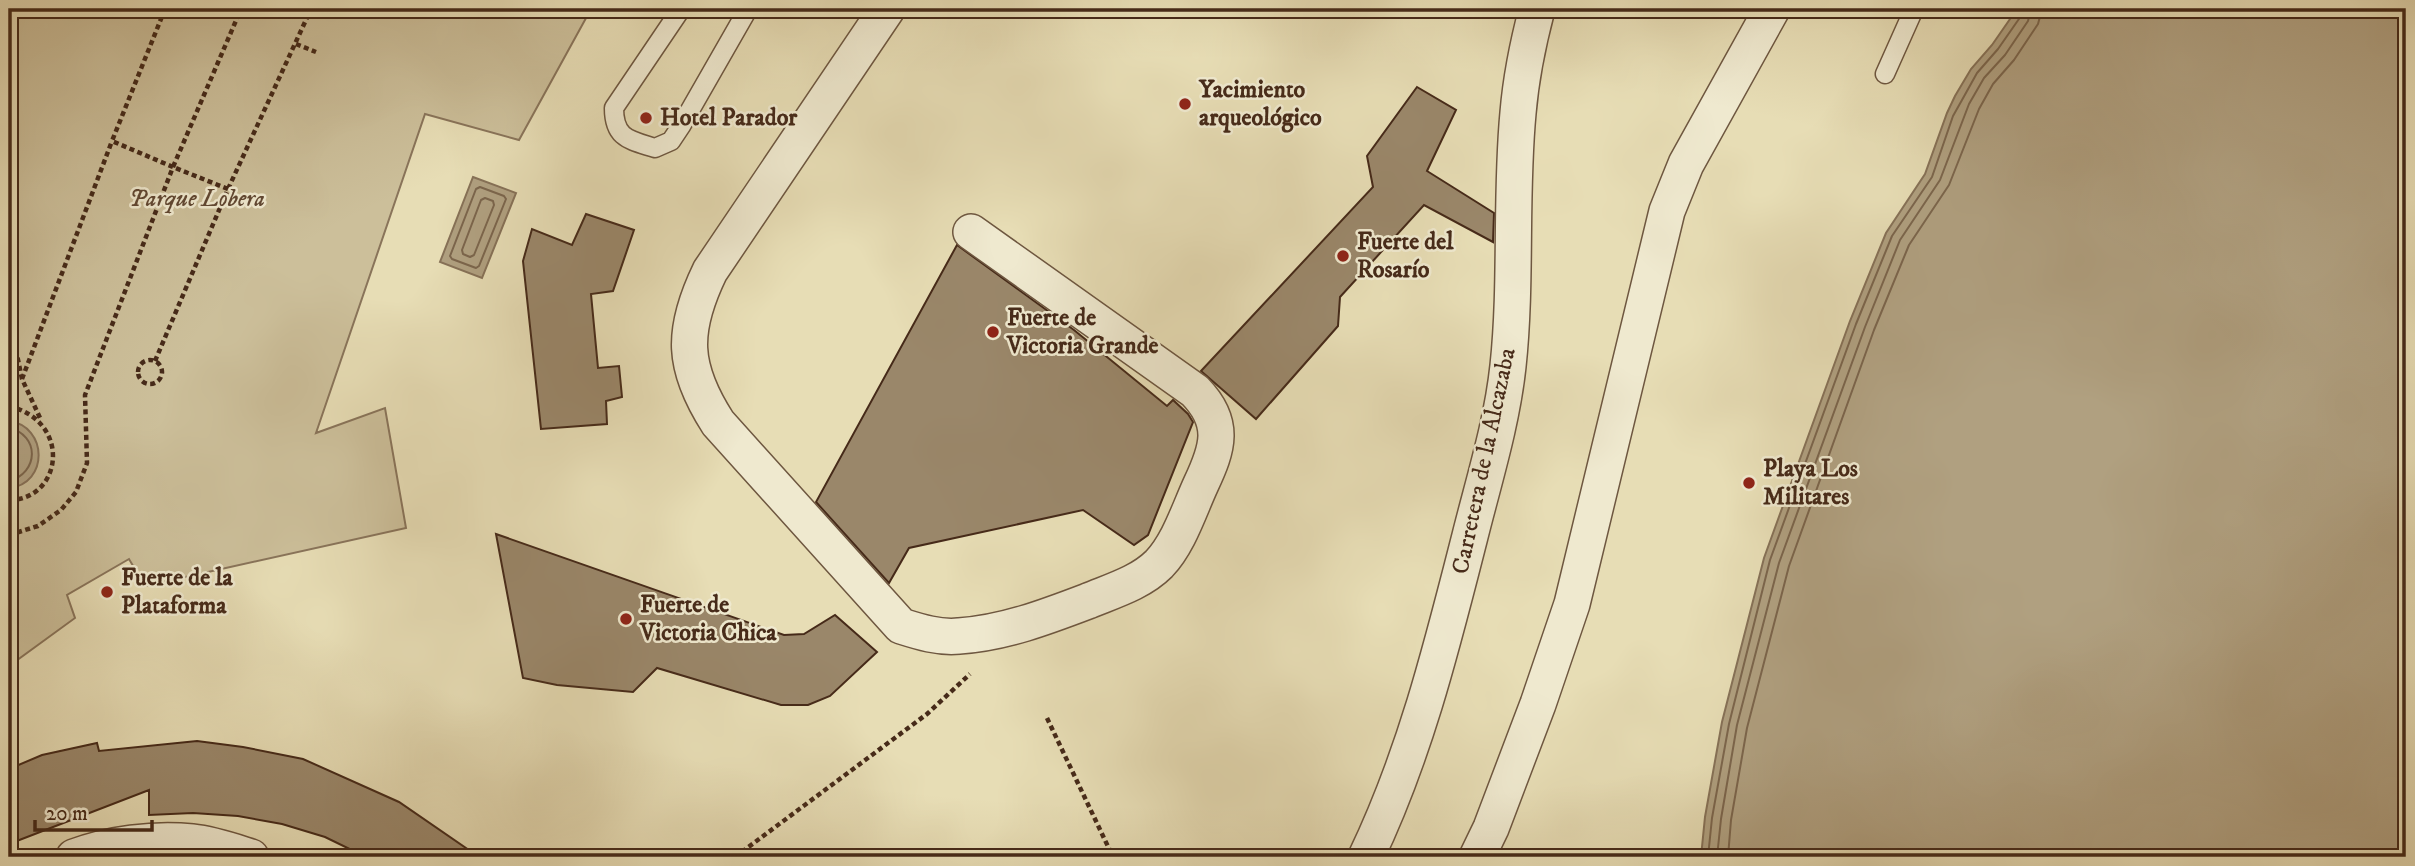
<svg xmlns="http://www.w3.org/2000/svg" width="2415" height="866" font-family="'IM FELL DW Pica',serif">
  <style>
    .green { fill: #ccbf9a; stroke: #89745a; stroke-width: 2 }
    .water { fill: #b0a080; stroke: #867157; stroke-width: 2 }
    .lines { fill: none; stroke-linecap: round; stroke-linejoin: round }
    .shore { stroke: #7b654c; stroke-width: 2 }
    .building { fill: #9a876a; stroke: #462a19; stroke-width: 2 }
    .service-casing { stroke: #6e5740; stroke-width: 21 }
    .minor-casing { stroke: #6e5740; stroke-width: 38 }
    .path { stroke: #462a19; stroke-width: 4.5; stroke-dasharray: 5 3.5; stroke-linecap: butt }
    .service { stroke: #efe9cf; stroke-width: 18 }
    .minor { stroke: #efe9cf; stroke-width: 35 }
    .poi-dot { fill: #8f2418; stroke: #efe9cf; stroke-width: 2.5 }
    .labels { text-anchor: middle; dominant-baseline: central; stroke-width: 5; stroke-linejoin: round; paint-order: stroke }
    .poi-label { font-size: 24px; font-weight: bold; fill: #462a19; stroke: #efe9cf; text-anchor: start }
    .park-label { font-size: 24px; font-style: italic; fill: #614833; stroke: #efe9cf }
    .street-label { font-size: 24px; fill: #462a19; stroke: #efe9cf }
  </style>
  <rect width="100%" height="100%" fill="#e7ddb5"/>
  <filter id="stains"><feTurbulence type="fractalNoise" baseFrequency=".00286" numOctaves="4"/><feColorMatrix values="0 0 0 0 .2 0 0 0 0 .09 0 0 0 0 .02 0 0 0 .5 -.17"/></filter>
  <radialGradient id="worn" r=".72"><stop offset=".6" stop-color="#630" stop-opacity="0"/><stop offset="1" stop-color="#630" stop-opacity=".3"/></radialGradient>
  <!-- green -->
  <path class="green" d="M9,9h582l-72,131 -94,-26 -109,319 69,-25 21,120 -261,58 -16,-27 -62,36 8,23 -66,48z"/>
  <!-- water -->
  <path class="water" d="M2017,9h389v848h-705l4,-40 17,-95 42,-164 86,-237 36,-88 39,-59 22,-61 8,-17 16,-27 21,-24z
    M473,177l43,16 -34,85 -42,-16z
    M9,421c39,5 40,63 0,67z"/>
  <g class="lines">
    <!-- shore -->
    <path class="shore" d="M480,187l24,9 2,3 -27,67 -3,2 -24,-9 -2,-3 26,-67z
      M485,198l8,3 1,4 -20,50 -4,2 -7,-3 -1,-4 19,-50z
      M9,428c31,7 30,45 0,53
      M1708,857l4,-39 17,-94 41,-164 86,-236 36,-88 40,-59 21,-61 9,-16 15,-27 21,-24 23,-33 1,-7
      M1717,857l4,-38 16,-94 42,-162 86,-236 35,-87 40,-60 29,-76 15,-26 21,-23 23,-34 3,-12
      M1728,857l3,-37 16,-92 42,-162 85,-236 35,-85 40,-60 30,-76 14,-25 21,-24 24,-36 4,-15"/>
  </g>
  <!-- building -->
  <path class="building" d="M1417,87l39,23 -29,61 67,42 -1,29 -69,-37 -84,92 -2,29 -82,93 -55,-48 172,-184 -6,-31z
    M586,214l48,16 -21,61 -22,3 7,74 21,-2 3,31 -16,4 1,23 -66,5 -18,-168 9,-32 40,16z
    M957,245l117,85 93,76 6,-6 15,14 5,8 -45,113 -14,10 -51,-35 -174,38 -20,35 -73,-81z
    M496,534l288,101 20,-1 31,-19 42,37 -47,44 -22,9h-27l-124,-37 -24,24 -76,-7 -34,-7z
    M197,741l46,6 60,12 96,43 80,55h-113l-41,-20 -43,-13 -44,-8 -45,-3 -44,2v-25l-140,54v-75l33,-14 55,-12 2,8z"/>
  <g class="lines">
    <defs>
      <path id="service" d="M681,9l-67,99c0,31 16,32 41,40l16,-7 10,-15 67,-117
        M1885,74l29,-65"/>
      <path id="minor" d="M887,9l-177,262c-29,60 -28,96 8,152l183,203c19,6 38,12 58,10 45,-3 87,-19 129,-35 24,-10 52,-18 71,-37 20,-21 30,-54 42,-80 17,-36 25,-61 -6,-93l-224,-159
        M74,857c35,-13 80,-19 118,-15 20,2 40,9 59,15
        M1366,857c49,-102 76,-211 104,-321 14,-56 32,-113 38,-170 9,-84 2,-169 10,-253 3,-36 10,-70 19,-104
        M1477,857l14,-29 47,-124 34,-100 95,-393 19,-47 86,-155"/>
    </defs>
    <!-- service casing -->
    <use href="#service" class="service-casing"/>
    <!-- minor casing -->
    <use href="#minor" class="minor-casing"/>
    <!-- path -->
    <path class="path" d="M296,44l20,8
      M228,189l-55,-22 68,-158
      M9,316l13,63 19,41
      M138 372a12 12 0 1 1 24 0a12 12 0 1 1-24 0Z
      M155,361l73,-172 83,-180
      M22,379l90,-238
      M9,406c64,16 53,94 0,94
      M9,535l29,-9 23,-16 15,-18 11,-29 -2,-68 88,-228 -61,-26 53,-132
      M1047,718l66,139
      M735,857l192,-143 43,-40"/>
    <!-- service -->
    <use href="#service" class="service"/>
    <!-- minor -->
    <use href="#minor" class="minor"/>
  </g>
  <!-- markers -->
  <g class="poi-dot">
    <circle cx="1185" cy="104" r="7"/>
    <circle cx="646" cy="118" r="7"/>
    <circle cx="1343" cy="256" r="7"/>
    <circle cx="993" cy="332" r="7"/>
    <circle cx="1749" cy="483" r="7"/>
    <circle cx="107" cy="592" r="7"/>
    <circle cx="626" cy="619" r="7"/>
  </g>
  <g class="labels">
    <!-- poi labels -->
    <g class="poi-label">
      <text x="1199" y="90">Yacimiento<tspan x="1199" dy="28">arqueológico</tspan></text>
      <text x="660" y="118">Hotel Parador</text>
      <text x="1357" y="242">Fuerte del<tspan x="1357" dy="28">Rosarío</tspan></text>
      <text x="1007" y="318">Fuerte de<tspan x="1007" dy="28">Victoria Grande</tspan></text>
      <text x="1763" y="469">Playa Los<tspan x="1763" dy="28">Militares</tspan></text>
      <text x="121" y="578">Fuerte de la<tspan x="121" dy="28">Plataforma</tspan></text>
      <text x="640" y="605">Fuerte de<tspan x="640" dy="28">Victoria Chica</tspan></text>
    </g>
    <!-- park labels -->
    <g class="park-label">
      <text x="197" y="199">Parque Lobera</text>
    </g>
    <!-- street labels -->
    <g class="street-label">
      <text transform="translate(1484 461) rotate(-78)">Carretera de la Alcazaba</text>
    </g>
  </g>
  <!-- margin -->
  <rect width="2415" height="866" fill="none" stroke="#e7ddb5" stroke-width="35"/>
  <rect x="10" y="10" width="2394" height="845" fill="none" stroke="#462a19" stroke-width="3.5"/>
  <rect x="18" y="18" width="2380" height="831" fill="none" stroke="#462a19" stroke-width="2"/>
  <!-- scale -->
  <path d="M35 820v10h117v-10" fill="none" stroke="#462a19" stroke-width="3.5"/>
  <text x="46" y="820" font-size="21" fill="#462a19" stroke="#efe9cf" stroke-width="5" paint-order="stroke">20 m</text>
  <rect width="100%" height="100%" filter="url(#stains)"/>
  <rect width="100%" height="100%" fill="url(#worn)"/>
</svg>
